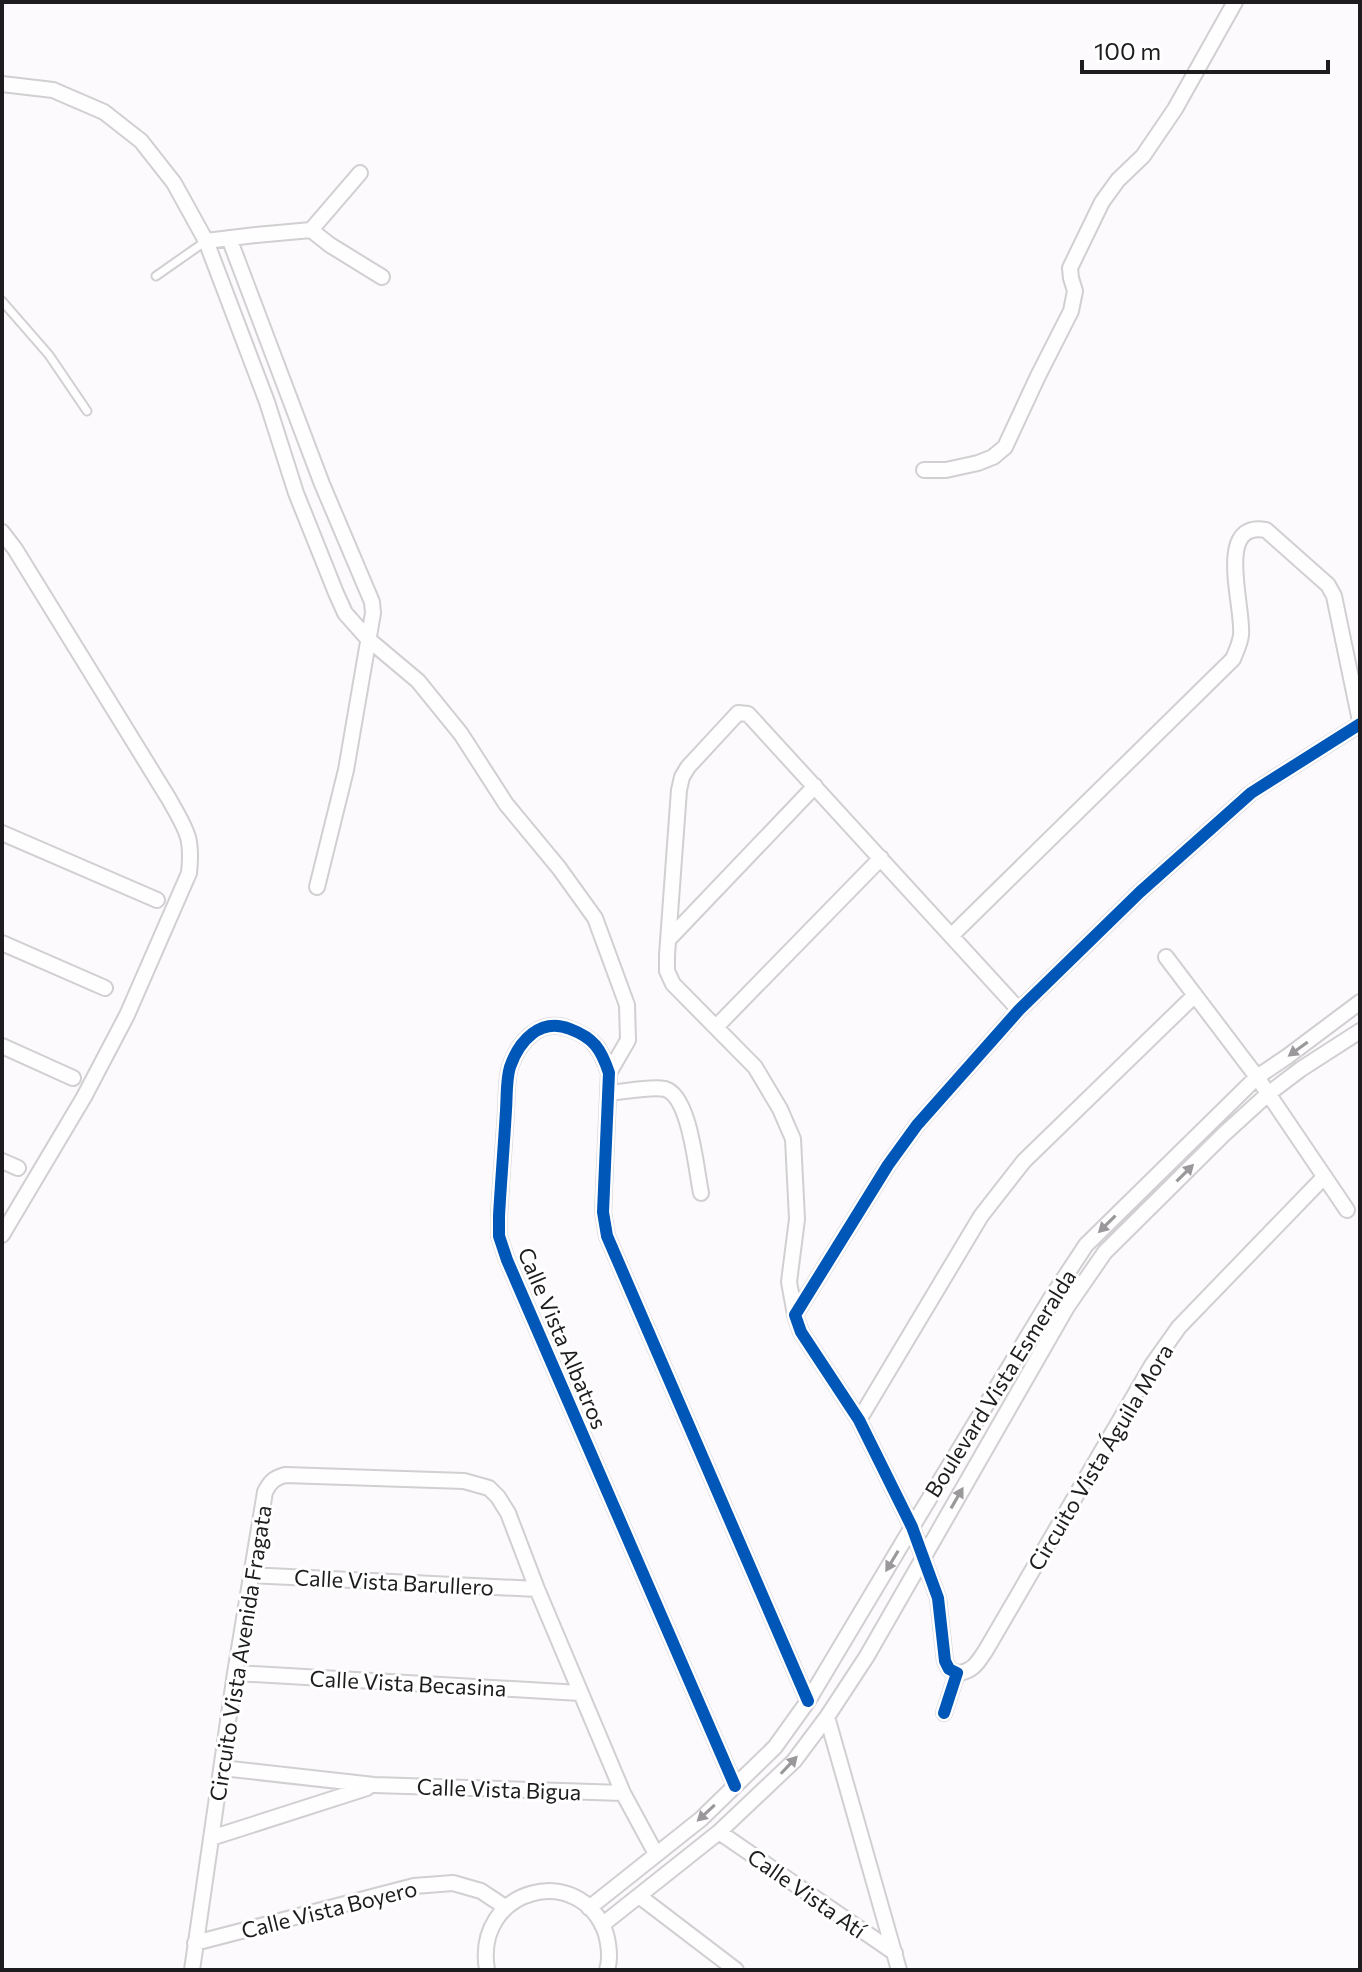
<svg xmlns="http://www.w3.org/2000/svg" width="1362" height="1972" font-family="Commissioner,sans-serif">
  <style>
    .lines { fill: none; stroke-linecap: round; stroke-linejoin: round }
    .service-casing { stroke: #d1cfd1; stroke-width: 11 }
    .minor-casing { stroke: #d1cfd1; stroke-width: 18 }
    .service { stroke: #fffeff; stroke-width: 7 }
    .minor { stroke: #fffeff; stroke-width: 14 }
    .cycleway-casing { stroke: #fff; stroke-width: 17 }
    .cycleway { stroke: #0057b8; stroke-width: 12 }
    .oneway { fill: #9a989a }
    .labels { text-anchor: middle; dominant-baseline: central; stroke-width: 6; stroke-linejoin: round; paint-order: stroke }
    .street-label { font-size: 22px; fill: #1e1c1e; stroke: #fff }
  </style>
  <rect width="100%" height="100%" fill="#fcfafd"/>
  <g class="lines">
    <defs>
      <path id="service" d="M156,276l50,-35
        M2,301l47,54 38,56"/>
      <path id="minor" d="M2,84l51,6 51,22 37,29 33,42 32,58 61,161 29,91 40,100 9,20 23,26 50,42 43,53 45,70 53,64 36,50 32,87 1,35 -19,33
        M311,230l19,15 52,32
        M229,238l93,246 50,118 1,11 -27,157 -29,117
        M206,241l50,-6 55,-5 49,-57
        M924,470h22l32,-7 15,-6 12,-10 33,-71 33,-65 4,-20 -4,-13 -1,-10 32,-66 16,-22 25,-24 32,-47 60,-107
        M2,532l13,17 154,250c17,31 24,37 20,74l-62,142 -43,82 -82,138
        M2,833l155,67
        M951,936l282,-277c3,-8 7,-15 8,-24 3,-28 -27,-115 25,-105l62,55 6,11 26,125
        M668,940l147,-154
        M2,943l103,45
        M1166,957l91,120 90,133
        M716,1027l165,-169
        M2,1046l71,32
        M608,1093c16,-1 43,-7 57,-4 25,7 31,80 36,104
        M2,1161l16,7
        M795,1315l-6,-33 8,-63 -4,-80 -13,-30 -25,-42 -82,-83 -6,-13v-16l12,-165 3,-13 6,-10 50,-54 10,1 271,296
        M859,1420l122,-204 43,-55 171,-166
        M251,1575l286,14
        M235,1673l345,20
        M957,1673c16,-1 21,-11 29,-23l166,-285 27,-38 145,-150
        M944,1713l13,-40 -8,-4 -4,-8 -7,-63 -26,-71 -53,-107 -58,-88 -6,-17 93,-150 29,-40 102,-115 121,-118 111,-99 109,-69
        M827,1717l72,253
        M222,1768l152,17 249,8
        M735,1786l-228,-526 -8,-24v-20c2,-36 5,-71 7,-106 1,-14 0,-30 4,-43 9,-26 30,-50 60,-38 24,9 31,20 39,44l-6,139 4,24 201,465
        M719,1832l176,121
        M211,1838l156,-50
        M639,1896l97,74
        M589,1908l112,-89 74,-72 33,-46 104,-174 139,-229 35,-53 171,-168 31,-21 72,-54
        M602,1925l117,-93 75,-71 33,-44 40,-61 200,-349 38,-55 119,-118 44,-40 33,-25 59,-38
        M195,1943l219,-57 39,-3 28,8 24,16
        M192,1970l43,-297 30,-181c5,-10 9,-14 20,-17l179,6 25,7 9,9 10,16 29,76 86,204 33,61
        M487,1970c-14,-83 94,-109 119,-36 3,12 5,24 1,36"/>
    </defs>
    <!-- service casing -->
    <use href="#service" class="service-casing"/>
    <!-- minor casing -->
    <use href="#minor" class="minor-casing"/>
    <!-- service -->
    <use href="#service" class="service"/>
    <!-- minor -->
    <use href="#minor" class="minor"/>
    <defs>
      <path id="cycleway" d="M944,1713l13,-40 -8,-4 -4,-8 -7,-63 -26,-71 -53,-107 -58,-88 -6,-17 93,-150 29,-40 102,-115 121,-118 111,-99 109,-69
        M735,1786l-228,-526 -8,-24v-20c2,-36 5,-71 7,-106 1,-14 0,-30 4,-43 9,-26 30,-50 60,-38 24,9 31,20 39,44l-6,139 4,24 201,465"/>
    </defs>
    <!-- cycleway casing -->
    <use href="#cycleway" class="cycleway-casing"/>
    <!-- cycleway -->
    <use href="#cycleway" class="cycleway"/>
  </g>
  <!-- one-way arrows -->
  <defs><path id="oneway-solid" d="M-6-.8H1V-3.2L6.5 0L1 3.2V.8H-6Z" transform="scale(2)"/></defs>
  <g class="oneway">
    <use href="#oneway-solid" transform="translate(1298 1049) rotate(144)"/>
    <use href="#oneway-solid" transform="translate(1185 1173) rotate(-45)"/>
    <use href="#oneway-solid" transform="translate(1107 1224) rotate(135)"/>
    <use href="#oneway-solid" transform="translate(957 1498) rotate(-60)"/>
    <use href="#oneway-solid" transform="translate(892 1561) rotate(121)"/>
    <use href="#oneway-solid" transform="translate(789 1765) rotate(-47)"/>
    <use href="#oneway-solid" transform="translate(706 1813) rotate(137)"/>
  </g>
  <g class="labels">
    <!-- street labels -->
    <g class="street-label">
      <text transform="translate(563 1338) rotate(67)">Calle Vista Albatros</text>
      <text transform="translate(1000 1383) rotate(-58)">Boulevard Vista Esmeralda</text>
      <text transform="translate(1100 1457) rotate(-59)">Circuito Vista Águila Mora</text>
      <text transform="translate(394 1582) rotate(3)">Calle Vista Barullero</text>
      <text transform="translate(240 1653) rotate(-81)">Circuito Vista Avenida Fragata</text>
      <text transform="translate(408 1683) rotate(3)">Calle Vista Becasina</text>
      <text transform="translate(499 1789) rotate(2)">Calle Vista Bigua</text>
      <text transform="translate(807 1893) rotate(35)">Calle Vista Atí</text>
      <text transform="translate(329 1909) rotate(-14)">Calle Vista Boyero</text>
    </g>
  </g>
  <!-- border -->
  <rect width="1362" height="1972" fill="none" stroke="#1e1c1e" stroke-width="8"/>
  <!-- scale -->
  <path d="M1082 60v12h246v-12" fill="none" stroke="#1e1c1e" stroke-width="4"/>
  <text x="1094" y="60" font-size="24" fill="#1e1c1e" stroke="#ffffff" stroke-width="6" paint-order="stroke">100 m</text>
</svg>
